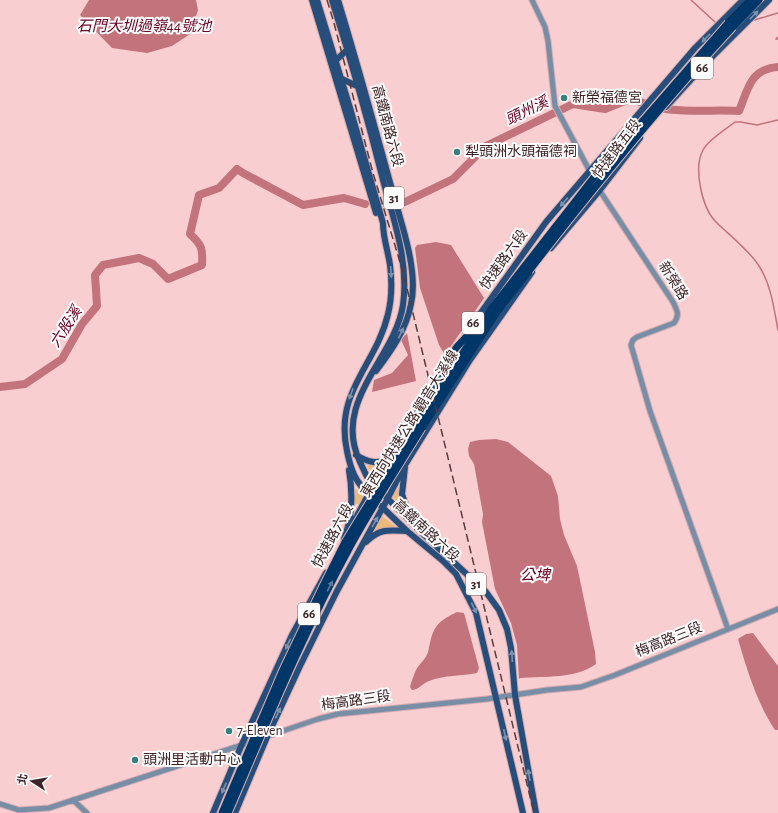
<svg xmlns="http://www.w3.org/2000/svg" width="778" height="813" font-family="'Alegreya Sans','Noto Sans TC',sans-serif">
  <style>
    .green { fill: #ebba7a }
    .water { fill: #c3737c }
    .lines { fill: none; stroke-linecap: round; stroke-linejoin: round }
    .stream { stroke: #c3737c; stroke-width: 1.5 }
    .river { stroke: #c3737c; stroke-width: 8 }
    .minor-casing { stroke: #d3acaf; stroke-width: 7 }
    .major-casing { stroke: #d3acaf; stroke-width: 8 }
    .highway-casing { stroke: #d3acaf; stroke-width: 9 }
    .minor { stroke: #788ea7; stroke-width: 5 }
    .major { stroke: #274e7a; stroke-width: 6 }
    .highway { stroke: #013668; stroke-width: 7 }
    .rail { stroke: #583c3f; stroke-width: 1.5; stroke-dasharray: 8 4; stroke-linecap: butt }
    .highway-bridge-casing { stroke: #d3acaf; stroke-width: 9; stroke-linecap: butt }
    .highway-bridge { stroke: #013668; stroke-width: 7 }
    .oneway { fill: #7c93ae }
    .oneway2 { fill: #587b9b }
    .poi-dot { fill: #377f7d; stroke: #fbfbfb; stroke-width: 1.5 }
    .labels { text-anchor: middle; dominant-baseline: central; stroke-width: 4; stroke-linejoin: round; paint-order: stroke }
    .shield { fill: #fbfbfb; stroke: #766466; stroke-width: 1 }
    .shield-label { font-size: 13px; font-weight: bold; fill: #3d2326 }
    .poi-label { font-size: 14px; fill: #3d2326; stroke: #fbfbfb; text-anchor: start }
    .street-label { font-size: 14px; fill: #3d2326; stroke: #fbfbfb }
    .water-label { font-size: 15px; font-style: italic; fill: #680021; stroke: #fbfbfb }
  </style>
  <rect width="100%" height="100%" fill="#f8ced1"/>
  <!-- green -->
  <path class="green" d="M369,465l12,2 -7,11 -7,-12z
    M399,487v10l2,9 -9,-10z
    M356,489l8,9 -4,6h-6v-13z
    M381,515l15,12h-11l-12,4z"/>
  <!-- water -->
  <path class="water" d="M89,0h107l2,10 -8,24 -18,12 -25,7 -35,-5 -32,-33z
    M436,242l15,3 33,53 -39,57 -6,-10 -19,-57 -5,-40 2,-3z
    M407,333l9,48 -44,11 2,-12 18,-7 16,-18 -7,-15z
    M496,439l12,3 43,34 7,20 2,23 4,16 13,31 18,86 1,12c-20,15 -51,12 -76,14l-1,1 -2,-34 -6,-22 -16,-34 -13,-67 1,-8 -9,-50 -5,-8 -1,-7 2,-7 9,-2z
    M457,612l7,1 15,55 -2,5c-15,3 -33,2 -48,8 -6,2 -11,9 -17,9l-2,-3c1,-5 4,-12 6,-17 3,-6 10,-11 12,-18 1,-3 1,-6 2,-9 4,-19 11,-23 27,-31z
    M753,633l25,33v64h-3c-18,-27 -28,-60 -37,-91l8,-5z"/>
  <g class="lines">
    <!-- stream -->
    <path class="stream" d="M691,0l24,22
      M751,21l27,-8
      M778,37l-2,2h2
      M778,120l-21,5 -16,-3h-6c-9,7 -27,18 -32,28 -10,18 -1,58 13,72 13,13 34,29 43,44 12,18 15,43 19,64"/>
    <!-- river -->
    <path class="river" d="M397,202h8l48,-23 33,-33 87,-42 32,5 27,-11c31,18 72,11 107,13 9,-22 11,-42 39,-44
      M0,387l25,-3 37,-25 20,-35 15,-18 -2,-31 8,-10 36,-7 14,6 15,15 34,-14c1,-16 0,-20 -12,-31l9,-39 20,-7 18,-19 6,4 60,32 41,-7 21,6"/>
    <defs>
      <path id="minor" d="M532,0l13,27 3,14 7,65 40,75
        M598,188l75,114c4,8 7,13 1,21l-37,14 -4,3 -2,5 19,66 78,218
        M265,737l53,-18 20,-5 149,-15 60,-9 34,-3 34,-12 163,-66
        M73,800l14,13
        M0,804l19,6 30,-2 205,-67"/>
      <path id="major" d="M312,0l64,213
        M317,0l33,108 33,115c0,15 5,28 7,42 2,16 2,33 -2,49 -12,52 -54,77 -41,137 4,20 8,30 23,45
        M332,0c19,60 36,120 51,180 11,41 26,82 20,125 -8,54 -72,96 -43,157 4,8 8,20 15,26
        M338,0c19,62 36,124 53,186 9,34 28,84 20,118 -5,26 -19,46 -35,67
        M334,62l13,-12
        M340,78l19,9
        M666,107l42,-46 61,-61
        M551,248l49,-58 40,-52
        M467,332l79,-110 149,-174 48,-48
        M356,455c13,8 18,8 33,6
        M405,467l-3,27 7,22 3,4
        M385,496l36,36 65,60 13,18 8,19 4,19 4,47 21,118
        M381,506l26,25 36,30 13,13 20,39 47,200
        M353,523l20,-37 85,-141
        M344,539c9,-23 9,-45 5,-69
        M366,542c14,-14 23,-12 41,-11
        M213,813l29,-69 50,-109 34,-62
        M235,813l32,-76 33,-71 37,-75 51,-93 17,-33 65,-105 62,-88"/>
      <path id="highway" d="M728,23l22,-23
        M733,27l26,-27
        M456,348l19,-21
        M417,425l74,-116 33,-42
        M422,428l75,-116 32,-41"/>
    </defs>
    <!-- minor casing -->
    <use href="#minor" class="minor-casing"/>
    <!-- major casing -->
    <use href="#major" class="major-casing"/>
    <!-- highway casing -->
    <use href="#highway" class="highway-casing"/>
    <!-- minor -->
    <use href="#minor" class="minor"/>
    <!-- major -->
    <use href="#major" class="major"/>
    <!-- highway -->
    <use href="#highway" class="highway"/>
    <!-- rail -->
    <path class="rail" d="M327,0l7,23 39,150 30,99 131,541"/>
    <defs>
      <path id="highway-bridge" d="M524,267l75,-96 129,-148
        M529,271c65,-84 132,-166 204,-244
        M222,813l60,-141 41,-86 22,-44 72,-117
        M228,813c39,-91 76,-182 123,-268 22,-40 47,-78 71,-117"/>
    </defs>
    <!-- highway-bridge casing -->
    <use href="#highway-bridge" class="highway-bridge-casing"/>
    <!-- highway-bridge -->
    <use href="#highway-bridge" class="highway-bridge"/>
  </g>
  <!-- one-way arrows -->
  <defs><path id="oneway-solid" d="M-6-.8H1V-3.2L6.5 0L1 3.2V.8H-6Z"/></defs>
  <g class="oneway">
    <use href="#oneway-solid" transform="translate(754 15) rotate(-45)"/>
    <use href="#oneway-solid" transform="translate(706 38) rotate(134)"/>
    <use href="#oneway-solid" transform="translate(564 202) rotate(131)"/>
    <use href="#oneway-solid" transform="translate(391 272) rotate(86)"/>
    <use href="#oneway-solid" transform="translate(401 333) rotate(-65)"/>
    <use href="#oneway-solid" transform="translate(351 394) rotate(110)"/>
    <use href="#oneway-solid" transform="translate(375 522) rotate(-60)"/>
    <use href="#oneway-solid" transform="translate(474 608) rotate(64)"/>
    <use href="#oneway-solid" transform="translate(288 644) rotate(115)"/>
    <use href="#oneway-solid" transform="translate(512 656) rotate(-94)"/>
    <use href="#oneway-solid" transform="translate(278 713) rotate(-65)"/>
    <use href="#oneway-solid" transform="translate(505 735) rotate(77)"/>
    <use href="#oneway-solid" transform="translate(529 775) rotate(-100)"/>
    <use href="#oneway-solid" transform="translate(224 788) rotate(113)"/>
  </g>
  <use class="oneway2" href="#oneway-solid" transform="translate(330 586) rotate(-63)"/>
  <!-- markers -->
  <g class="poi-dot">
    <circle cx="564" cy="98" r="4"/>
    <circle cx="457" cy="152" r="4"/>
    <circle cx="229" cy="731" r="4"/>
    <circle cx="135" cy="760" r="4"/>
  </g>
  <g class="labels">
    <!-- shield labels -->
    <g class="shield">
      <rect x="691" y="57" width="22" height="22" rx="3"/>
      <rect x="384" y="187" width="20" height="22" rx="3"/>
      <rect x="462" y="312" width="22" height="22" rx="3"/>
      <rect x="466" y="573" width="20" height="22" rx="3"/>
      <rect x="298" y="603" width="22" height="22" rx="3"/>
    </g>
    <g class="shield-label">
      <text x="702" y="68">66</text>
      <text x="394" y="198">31</text>
      <text x="473" y="323">66</text>
      <text x="476" y="584">31</text>
      <text x="309" y="614">66</text>
    </g>
    <!-- poi labels -->
    <g class="poi-label">
      <text x="572" y="98">新榮福德宮</text>
      <text x="465" y="152">犁頭洲水頭福德祠</text>
      <text x="237" y="731">7-Eleven</text>
      <text x="143" y="760">頭洲里活動中心</text>
    </g>
    <!-- street labels -->
    <g class="street-label">
      <text transform="translate(387 126) rotate(75)">高鐵南路六段</text>
      <text transform="translate(617 149) rotate(-53)">快速路五段</text>
      <text transform="translate(504 260) rotate(-54)">快速路六段</text>
      <text transform="translate(673 281) rotate(58)">新榮路</text>
      <text transform="translate(410 424) rotate(-58)">東西向快速公路 觀音大溪線</text>
      <text transform="translate(426 531) rotate(43)">高鐵南路六段</text>
      <text transform="translate(333 536) rotate(-62)">快速路六段</text>
      <text transform="translate(669 640) rotate(-22)">梅高路三段</text>
      <text transform="translate(356 701) rotate(-8)">梅高路三段</text>
    </g>
    <!-- water labels -->
    <g class="water-label">
      <text x="144" y="26">石門大圳過嶺44號池</text>
      <text transform="translate(527 111) rotate(-26)">頭州溪</text>
      <text transform="translate(66 327) rotate(-57)">六股溪</text>
      <text x="535" y="575">公埤</text>
    </g>
  </g>
  <!-- north arrow -->
  <g transform="translate(32 781) rotate(282)" stroke="#fbfbfb" stroke-width="3" paint-order="stroke">
  <path d="M0-3L7 15L0 10L-7 15Z" fill="#3d2326"/>
  <text y="-6" font-size="11" font-weight="bold" text-anchor="middle" fill="#3d2326">北</text>
  </g>
</svg>
